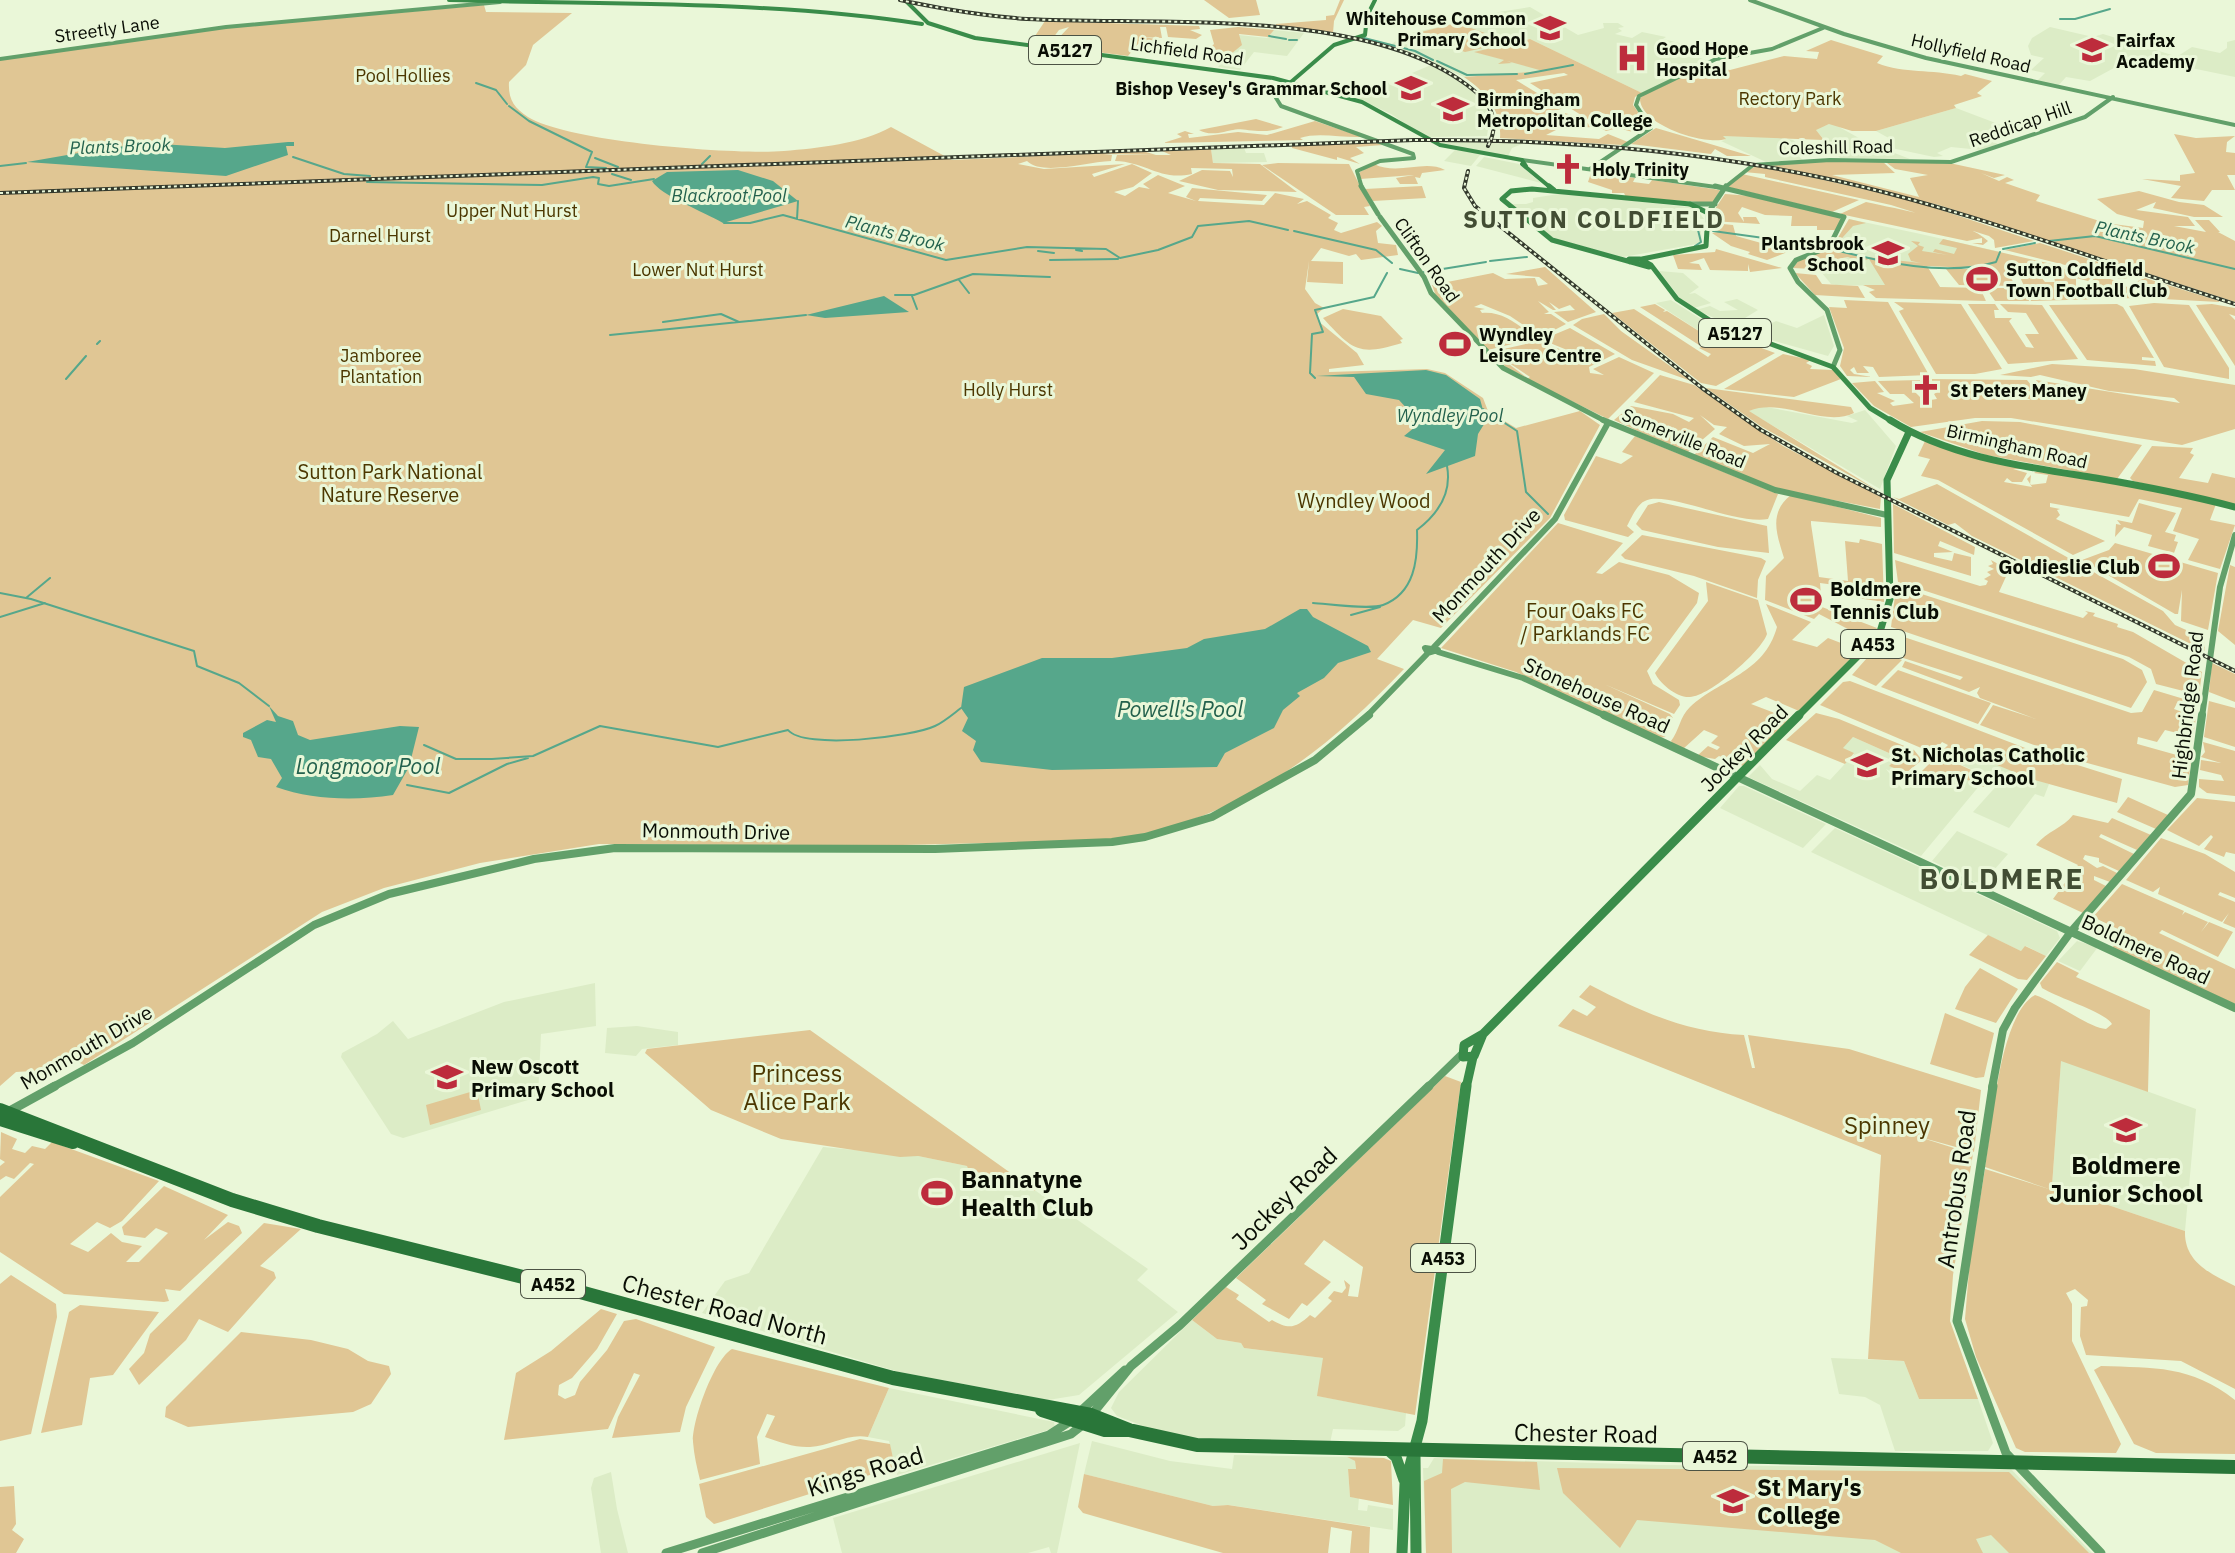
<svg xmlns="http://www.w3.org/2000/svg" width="2235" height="1553" font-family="'IBM Plex Sans',sans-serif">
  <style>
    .built { fill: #dcecc6 }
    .green { fill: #e0c694 }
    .water { fill: #56a78b }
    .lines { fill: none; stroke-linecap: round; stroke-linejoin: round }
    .stream { stroke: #56a78b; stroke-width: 2 }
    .secondary-far4 { stroke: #62a06a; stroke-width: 4 }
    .secondary-far3 { stroke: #62a06a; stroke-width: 5 }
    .secondary-far2 { stroke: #62a06a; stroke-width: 6 }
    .secondary-far1 { stroke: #62a06a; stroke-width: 8 }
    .secondary { stroke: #62a06a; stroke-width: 9 }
    .primary-far4 { stroke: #3a8c4a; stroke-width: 4 }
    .primary-far3 { stroke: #3a8c4a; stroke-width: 5 }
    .primary-far2 { stroke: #3a8c4a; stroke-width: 7 }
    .primary-far1 { stroke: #3a8c4a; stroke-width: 9 }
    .primary { stroke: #3a8c4a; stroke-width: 11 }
    .highway { stroke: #297639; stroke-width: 14 }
    .rail-casing { stroke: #33392c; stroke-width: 4 }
    .rail { stroke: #eaf7d8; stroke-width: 2; stroke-dasharray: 3; stroke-linecap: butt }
    .labels { text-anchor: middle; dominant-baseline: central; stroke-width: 6; stroke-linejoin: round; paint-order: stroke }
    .far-poi-label { font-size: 18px; font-weight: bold; fill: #090d04; stroke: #eaf7d8; text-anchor: start }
    .far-street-label { font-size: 18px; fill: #090d04; stroke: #eaf7d8 }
    .shield { fill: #eaf7d8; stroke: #4c5344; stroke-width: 2 }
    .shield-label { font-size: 18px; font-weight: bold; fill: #090d04 }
    .far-park-label { font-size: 18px; fill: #4c3700; stroke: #eaf7d8 }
    .far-water-label { font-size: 18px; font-style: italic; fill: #23614d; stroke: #eaf7d8 }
    .park-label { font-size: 20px; fill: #4c3700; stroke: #eaf7d8 }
    .street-label { font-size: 20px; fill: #090d04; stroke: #eaf7d8 }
    .poi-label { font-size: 20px; font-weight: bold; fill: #090d04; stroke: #eaf7d8; text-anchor: start }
    .water-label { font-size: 22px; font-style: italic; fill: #23614d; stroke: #eaf7d8 }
    .far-district-label { font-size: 24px; font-weight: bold; letter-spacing: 2px; fill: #424d33; stroke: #eaf7d8 }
    .near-park-label { font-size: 24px; fill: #4c3700; stroke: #eaf7d8 }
    .near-poi-label { font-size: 24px; font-weight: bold; fill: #090d04; stroke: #eaf7d8; text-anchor: start }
    .near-street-label { font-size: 24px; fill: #090d04; stroke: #eaf7d8 }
    .district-label { font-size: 28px; font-weight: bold; letter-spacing: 2px; fill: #424d33; stroke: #eaf7d8 }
  </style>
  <rect width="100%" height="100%" fill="#eaf7d8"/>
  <!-- built -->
  <path class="built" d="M1530,7l48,28 26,-7 -1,-5h15l6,4 -6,1 4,3 -7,3 17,4 10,-6 24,5 -3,2 44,11 -12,6 13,5 -66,32 -112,-54 -54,13 70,19 -82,6 -74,-32 17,-11 44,-10 3,-5z
    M2050,27l43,10 10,-3 69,21 -18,12 -29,-5 -35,19 -24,-4 -8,9 -22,-4 9,-9 -14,-3 13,-12 -13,-3 -3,-9 4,-8z
    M1274,30l30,3 -17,23 -33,-4 -14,18 -22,-3 19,-22 -22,-3 26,3 -2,-10 28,3z
    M2235,40v37l-68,-14 25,-16 28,6 7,-5v-6z
    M1431,65l38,22 12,12 9,17 -3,20 -62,1 -34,-23 -36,-17z
    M1956,108l58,22 -14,5 -7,7 5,2 -17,6 -30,-3 -14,6 6,3 -9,1 -52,-11 12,-5 -18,-10z
    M1832,123l34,19 44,17 -70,-1 -25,-29z
    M1722,136l53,1 18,3 14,11 -13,1 9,8 -37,2 -45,-21 4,-1z
    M1431,140l118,2 26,1v4l-53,-3 -10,4 -4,8 -28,-1 -9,11 -27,-5 11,-11 16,2z
    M1244,148l2,5h18l3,9 -54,1 -2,-14z
    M1484,157l35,7 22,19 -65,-17z
    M1565,193l131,15 8,11 -42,-2 38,5 2,21 -79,14 -57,-14 -21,-9 -35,-30h16l7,-2v-4z
    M1849,219l67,14 85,19 -4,12 -71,2 14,21 -104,-2 -5,-1 -9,-11 2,-3 -9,-1v-4l33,-8h22l-38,-9z
    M1659,271l24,2 16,14 -10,7 6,-1 16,10 -17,5 -14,-10z
    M1737,299l21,11 -13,8 14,6 -15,7 -48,-21 14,-4 10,5 18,-1 -14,-8z
    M1671,300l55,35 -13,5 -57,-37z
    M1824,315l10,31 -6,10 -78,-22 26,-13 21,7z
    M1761,406l91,17 6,-2 -11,-5 18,-6 31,36 -16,43 -132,-78z
    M1853,737l45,20 -9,9 8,3 -4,4 -7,-4 17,21 12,-12 20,8 14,-14 31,13 -59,71 -173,-79 12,-12 12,14 28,12 17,-16 13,5 24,-26 -12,-6z
    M1968,752l81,32 -5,13 -9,-3 -26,34 -36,-16 27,-30 -43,-19z
    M1739,786h5l82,38 -23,24 -83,-40z
    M1835,828l222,103 3,7 -14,18 -20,-10 -5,5 -210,-99z
    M1957,831l51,23 -27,31 -49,-24z
    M2077,941l21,6 -18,24 -22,-10z
    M595,983l1,43 -55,8 -3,63 -135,41 -12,-4 -50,-77 1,-4 35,-19 16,-13 15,18 96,-37z
    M637,1026l41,6v13l-36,4 -6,7 -31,-3 2,-25z
    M2061,1060l135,49 -11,122 -133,-45z
    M823,1147l95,9 49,10 1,3 68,22 112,78 -11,11 41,32 -99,83 -31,5 -149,-28 -197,-59 23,-32 24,-8z
    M1192,1320l25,19 24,4 3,5 80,10 -6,38 88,17 -1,13 -7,5 -65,-2 -3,14 -122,-2 -41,-6 -50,-19 -6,-8 8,-16z
    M1831,1358l73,3 15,38h59l15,44 -5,8h-93l-15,-46 -15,-8 -26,-3z
    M889,1388l165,34 1,6 -158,47 -8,-34 -21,-4z
    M1092,1441l78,20 62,8 2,-14 113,2 8,4 1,9h-8l2,27 9,1 -1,12 9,1 1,-6 25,4v21l-164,-25 -16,1 -129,-32z
    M1080,1443l-23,110h-6l-2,-6 -21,6h-186l-9,-35z
    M1434,1458l224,7 352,3 82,85h-666l-3,-85h5z
    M611,1472l6,37 11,44h-27l-10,-65 3,-10z"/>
  <!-- green -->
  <path class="green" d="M1204,0h52l4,15 -31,3z
    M1340,0h4l-10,21 -1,12 -57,-6v-3l50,-4v-4l8,-1z
    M484,5l2,7 86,1 -39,32 -7,20 -17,17c-1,17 5,26 19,35 40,25 207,38 256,34 34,-3 77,-7 107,-24l61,33 191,-9 13,4 -52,-1 8,1 -1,6c-25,1 -69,15 -84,0l-9,3 26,5 81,-5 -33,10 2,3 38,-13 20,9 -19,14 -19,5 11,4 14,-9 11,2 -7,-5 15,-9 27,11 -17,7 28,8 -10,-4 6,-9 75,7 -5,6 -62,-3 -2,3 66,4 11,-12 29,6 -7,5 10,-3 24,14 -3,3 10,5 -4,7 7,3 36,-11 5,4 -6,5 2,12 18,2 2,10 -37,5 -5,-6 -7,2 -28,-8 -10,13 32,1v22l-36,-2 2,-21 -4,28 10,14 9,5 -7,6 1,7 39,32 7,12 -35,4v3l98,-3 18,4 38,25 5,13 28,17 64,-17 20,14 -50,93 -109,110 -28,-8 -36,39 27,10c-86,90 -170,153 -296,171l-247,6 -262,-2 -119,19 -96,25 -62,24 -238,153 -19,-9 -16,14 -33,2 -16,14v-1026l195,-29z
    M1045,21l154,5 1,3 -10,1 12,5 -6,4 -28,-2 -2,-10h-6l2,11 -21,-1 17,2 -1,5h-19l-10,12 -77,-10 18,-19 -10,3 -12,16 -18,-1z
    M1457,23l53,19 -45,10 -52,-18z
    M1238,27l36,3 -6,7 -29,-3 3,11 -16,13 -25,-1 13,-13 -4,-14z
    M1530,39l112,54 -7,4 -2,8 16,22 -31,-2 22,9 -22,-6 -12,3 -14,-8 35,-2 -31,-10 -6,2 8,3 -9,-1 5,5h-5l-59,-37 38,-8 -4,-2 -48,7 26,16 -33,8 35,-7 20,11 -51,16 6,2c26,-19 50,-18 74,1l-35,2 -12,6 53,4 9,-5 20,8 -6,3 -122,-7c2,-27 -14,-46 -36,-61l79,-6 -36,-10 5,2 -14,1 6,-4 -30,-8z
    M1831,40l52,16 -6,7c28,11 54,6 84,13l4,-2 27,7 -15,12 5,3 -28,9 2,3 -80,23h-24l-23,-7 -13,6 8,10 -101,-4 3,3c-21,7 -87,-14 -86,-41l4,-3 63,-30 23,5 54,-14 33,3 2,-7 -13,-1z
    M1256,119l27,8c-20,9 -41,0 -50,3 -7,1 -23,7 -34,0z
    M1315,121l47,16c-20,1 -44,-5 -62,1l3,2 -140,3 19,-6 -5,-3 8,-3 9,3h-6l1,4 49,-6 29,3z
    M1656,128l95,28h-24l-12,-7 -4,5 -80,-10z
    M2174,134l22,4 39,-2 -8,6 -1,10 9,1v22h-8l8,15h-23l-8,11 -33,-3 10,-12 -39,-7 38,2v-6l15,-2z
    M1376,143l7,2 -27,2 8,6 -14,5 10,6 -23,-7v3l-45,-12v-3z
    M1211,149l2,14 47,1 37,28 -79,-2 -39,-9 23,-11 28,1 3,6 -1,-8 -41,-1 1,6c-33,7 -45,-12 -77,-13l2,-6h54l-9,-4z
    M1881,160l14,13 -63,2 87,22 -9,-19 18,-3 -33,-6 -12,-9 71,4 51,11 -11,3 -13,-5 18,8 8,-4 7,3 -9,3 35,12 -4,6 70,22 37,5 1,-7 -27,-7 -20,-15 42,-8 40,11 25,3 19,12h-29l-41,-9 3,-6 -20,8 52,7 7,9h-21l32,6 -11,-12h14l11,12h-2l17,9v61l-296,-97 -175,-41z
    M1278,163l71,1 21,42 -6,1 5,8h-33l-74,-50z
    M1374,164c24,12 50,-5 71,6l-23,3 -2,5 -5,-1 3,7h-18l-4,-6 18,-3 -54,4v-7z
    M1759,165l152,35 123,41 -39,7 -1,-8 -5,-4 -98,-31 -126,-28v-3l-21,-2z
    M1596,172l39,6 -2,4 16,2 3,-4 68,10 -7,13 -87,-6 -2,-4h-12v-3l-24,-8 3,-9z
    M1742,174l117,26 -27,12 -104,-25z
    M1422,186l4,12 -53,3 -8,-12z
    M1725,194l27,2 87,20 2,4 -5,10h-19v-4h-26l1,-10 -27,-1 -23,-8 -4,6 6,9 -1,-5h13l4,7 -48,-3 1,-9z
    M1866,202c30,7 101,18 122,39l-5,4 -11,-2h10v-5l-15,3 -127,-27z
    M1849,219l17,4 -13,3 -20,22 25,8 63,7 -10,-2 -3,-7 10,-8 -7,-5 9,1 -2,3 6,2 -2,4 26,4 -15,-3 2,-3 19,5 3,-6 -18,-4 4,-5 113,26 -7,10 -8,2 4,5h10l-1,-6 12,-8 28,7 -6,6 -12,-3v8l28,3 -13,-7 6,-7 26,8 14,15 -106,3 -5,-13 3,13h-34l-9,-13h39l-6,-13 -14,-6 11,17 -57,-1 -13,-16h46l-65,-3 13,21 40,1 6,13 -110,-3 -7,-6 6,-2 -12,-5h22l-16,-26 -9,3 -12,-5 -22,4 -13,8 -20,-1 6,-8 33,-12z
    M1712,223l21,2 3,11 54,15 -23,9 -19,-6 2,-2 -19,-6 -19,-13 6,-1 -6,-2z
    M2040,243l101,33 -20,3 -116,-29z
    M1716,249l66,19 -32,4 -2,-8v7l-38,-1 -6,-12 -15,5 10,1 3,6 -24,-1 -5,-14 42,-3z
    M1545,267l51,45 -28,10 -14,-10 21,-2 -5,-5 -11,4 -10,-7 7,8h-3l-15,-9 11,11 -5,2h7l15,10 -25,13 -31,-21 -29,-12 -7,3 11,2 -5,1 2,3c21,-2 36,12 54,25l-13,2 -12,-12 -11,1 9,1 11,12 -32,8 -52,-54 -4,-11 61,-12 12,6 30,-1 3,8 -11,2 21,-4 -9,-7 -33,-3z
    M1795,273l21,2 6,9 36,2 7,12 -50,-3z
    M2145,278l74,23v1l-76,-4 -10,-15z
    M1844,300l44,2 41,73 -50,2 -6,-10 -10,-1 6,7h-12l-3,-6 -4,3 4,4 18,3 -25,-1 -7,-10 4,-18 -15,-41 18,1z
    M1894,302l67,2 41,65 -27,5h-39l-37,-63 5,-2z
    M2154,303l35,2 40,63v11l-65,-12 -35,-61z
    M1655,304l10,6 -2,2 4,-1 46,29 -14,5 -59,-38z
    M1968,304h27l4,6h-5l1,8h17l-3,3 17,26 8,1 -9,-14h14l-13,-21 -18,-1 -8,-8 42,1 36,54 -70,5z
    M2117,304l6,3 31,51 -12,-1v3l13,1 1,5 -69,-6 -38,-55z
    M2212,304l23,4v8l-6,-2 6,6v46l-39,-61z
    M1343,309l38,7 22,23 -3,1 2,3c-43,13 -49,8 -79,-25z
    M1634,309l74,48 3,-3 -12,-6 14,-6 10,3 3,-3 -9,-3 14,-6 28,10 -3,3 19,7 -59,33 -15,-3 -89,-70z
    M1604,314l17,17 70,50 -59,-21 -59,-35 9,-6z
    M1570,328l45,26 -26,13 1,6 14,2 -11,-6 26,-12 35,16 -46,46 -81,-40 3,-2 -33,-22 29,22 -18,-8 -18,-17 49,-11 23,9 -7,7 17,-5 -22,-9 -4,-5z
    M1783,354l28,6 -5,3 6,3 -2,3 23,1 8,9 -47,18 -70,-8z
    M2052,364l82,5 101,16v44l-53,16 -171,-27h-36l-64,9 -37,-21 -22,-23 23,-2 9,11 -7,1 18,8 -5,2 3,3 21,-3 -10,-9h-14l-12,-13 43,-1 4,4 -13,5 12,12 13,-2 -3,-5 5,-3 -12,-12 100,1 8,10 -40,9 36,1 -11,-5 24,-1 -8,-14 144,23 -6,-5 -65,-7 -69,-16 -9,2 -31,-2z
    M1660,375l34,10 89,61 98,51 -1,12 -103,-20 -83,-34 19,-18 40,16 17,-9 -26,2 -25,-12 8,-7 -13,-2 -14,-10 15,14 -27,23 -18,-6 5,-5 -7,4 -54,-25 17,-14 42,8 16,8 5,-4 -60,-16z
    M1706,388l145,19 3,6c-31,15 -72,-16 -105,-2l131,81 -118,-65z
    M1982,421l38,1 122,23 -25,34 -131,-24 -66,-23z
    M1635,436l143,58 -10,25c-33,6 -102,-29 -123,-18 -8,3 -14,18 -18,25l7,6 -6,5 -63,-17 -1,-5 32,-59 25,8 12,-8 -11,-4z
    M1925,441l102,28h-14l14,4 -5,9h-10l-5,-4 -3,4 28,5 -5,-8 4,-4 -1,10 16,-2 2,-8 -14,-2 3,-2 126,20 53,13 -6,16 25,5 -15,44 -32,-9 11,-21 -26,-8 9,-23 -43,-9 -10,18 -79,-14v4l10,2 -3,1 3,5 -4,4 49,22 -32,14 -135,-75 -17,-4 9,-17 -12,-3z
    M2152,446l41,2 -3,5 4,2 -15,23 29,5 4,-10 23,5v27l-102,-24 -3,-3z
    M1937,484l226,127 12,14 29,13 1,13 -233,-115 -17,-13 -7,2 -55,-28 6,2z
    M1791,495l90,23v9l-70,-6v3l8,53 29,4 -3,-40 14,2 1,-4 22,5 2,58 -27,-4v-10l-37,-5 2,24 55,21 -8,12 -50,-26 -5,5 -49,-19 1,-24 18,-18c-7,-23 -16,-45 7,-63z
    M1659,502l108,24 2,27 -51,-6 -76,-17 -6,-6 12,-19z
    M2139,503l37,10 -11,19 11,3 -2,6 4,1 -4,11 -26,-7 4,-11 -28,-8 -9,10 1,-13 5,1 -4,-5 15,3z
    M1893,504l82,43 -1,8 -34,-14 -2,5 15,6 -19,1v4l18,4 2,-8 17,4v19l-77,-23z
    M1558,523l65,20 -27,30 6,1 17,-12 50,13 30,18 -2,10 -50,68 6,13 26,16 1,5 -6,9 -70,-30 66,30 3,4 -8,19 -7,1 -142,-66 -75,-24z
    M1642,535l119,23 5,3 -8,19 -1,18 -63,-22 -69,-17 -4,-4z
    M2115,543l103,30 -10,57 -27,-9 1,-31 -4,24h-3l-93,-54 27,-10z
    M1895,560l85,26 6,-1 2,-4 -4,-2 7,-4 -4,-3 7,-3 -6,-3 5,-2 -2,-4 18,10 -10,22 84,26 5,-5 -3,-2 10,2 -2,3 25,8 -1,3 16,5 69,40 -3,23 -43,-11 -5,-15 -22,-12 -231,-75z
    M2230,565l5,2v78l-17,-14z
    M1706,582l52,18 9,34c-6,18 -57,62 -77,63 -13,1 -31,-14 -35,-24l53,-72z
    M1900,587l223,72 19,11 5,12 -16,26 -240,-81 5,-39z
    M1766,604l45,18 -19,18 25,7 11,-9 31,12 -60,61 -33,-14 -15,7 40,15 -48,47 -24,-10 -4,3 -18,-3 11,-10 9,4 3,-3 -9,-4 7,-7 -14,-6 -21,19 -10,-4 -2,-4c8,-10 9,-25 19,-34 30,-28 74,-33 87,-80z
    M1889,632l242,81 11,-1 12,-22 40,12 3,8 -20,-7 -3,6 22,8 -3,20 -28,-7 -8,12 -19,-5 -1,7 -64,-18 118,33 -3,26 -13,2 -106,-29 -89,-33 13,-20 43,14 -56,-21 -3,-5 3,-6 -11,5 -67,-25 3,-6 55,19 3,-3 -88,-28z
    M1874,650l28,10 -26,26 -24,-11z
    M2212,663l23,11v28l-26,-10z
    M1898,670l93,33 -13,21 -97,-37z
    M1850,681l183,70 89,28 -5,24 -86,-24 -63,-26 -10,11 33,15 -7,8 -35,-15 -14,14 -20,-8 33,-33 -6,-3 -9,11 -113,-48 23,-23z
    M2209,701l26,7v39l-31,-10z
    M1816,713l23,6 75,31 8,10 -16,13 -17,-7 9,-9 -45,-20 -10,11 11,5 -9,11 -59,-24z
    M2203,742l32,9v45l-28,-3 -8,-6v-8l25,2 -3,-6 -21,-5 1,-10 20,3 -20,-6 4,-5z
    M2128,797l40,18 -12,14 -39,-17z
    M2197,798l38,4v52l-9,-2 -2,5 -20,-8 9,-12 -2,-2 -12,11 -32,-16z
    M2073,815l35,8 4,-5 39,17 -14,15 -36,-16 -2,3 35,17 -15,17 -20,-9v-4l-14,-3 -2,4 14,9 6,-2 14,7 -7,9 -16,-6v4l12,6 -23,27 -30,-14 25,-34 -42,-20c11,-14 27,-17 37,-30z
    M2161,838l44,16 30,18v26l-15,-6 -2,3 17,7v26l-12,-5 6,-10 -7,9 -64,-28 2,-7 -7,5 -27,-12z
    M2122,884l62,27 -2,4 3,-3 23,10 -7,10 8,-10 24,10 -15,25 -56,-27 -3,3 76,36v35l-123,-56 12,-16 -31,-15z
    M1988,935l33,16 4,-5 21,10 -19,24 -9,-1 -49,-24z
    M2057,962l22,11 -3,4 74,33 -2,82 -87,-31 -9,125 133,45c-1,31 26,43 50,55v103l-54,-28 -95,-6 -6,-19 1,-29 6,-1 1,-6 -13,-11 -9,4 6,11v37l49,103 -5,9 -91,-1 -9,-4 -40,-91 -11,-38 5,-60 15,-90 67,21 -67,-23c7,-39 14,-152 50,-172 21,7 54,33 71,34l6,-5c-7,-12 -54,-26 -70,-36l-2,-5z
    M1980,968l38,21 -22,34 -41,-14 10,-22z
    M1590,985c52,27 96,47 154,50l8,33h3l-7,-33 101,14 132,41 -7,62 -58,-16 57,18 -20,121 -3,46 28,78h-59l-15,-38 -36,-2 13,-204 -323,-129 15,-17 14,7 9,-9 -17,-10z
    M1945,1013l49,20 -10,44 -8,1 -46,-14z
    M810,1030l226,161 -68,-22 -1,-3 -49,-10 -18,1 -119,-18 -70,-29 -66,-57 2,-4z
    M1445,1076l16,6 -46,333 -98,-19 6,-38 -79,-10 -3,-5 -24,-4 -25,-19 34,-33 13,8 -3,4 33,23 3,-2c17,10 24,8 38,-5l5,3 17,-17 -4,-3 6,-7 8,2 4,-5 -2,-8 6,5 -2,11 10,1 5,-30 -39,-27 -20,24 27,18 -24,24 -5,-3 -13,16 -27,-15 4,-4 -30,-22z
    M477,1090l4,20 -51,15 -4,-20z
    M1,1132l16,7 -5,10 13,4 7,-7 13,3 7,-7 107,39 -37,40 -12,7 -13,-6 -27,22 18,8 23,-19 11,9 20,4 -16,16h13l29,-29 -12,-5 -11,10 -21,-3 -2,-8 42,-41 64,29 -24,25 24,-18 11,4 3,7 -62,58 -15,-2 4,12 -5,1 -100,-8 -64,-42v-55l34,-33 -4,-1 -16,16 -8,-3 -6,4v-14l5,-4 -5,-3z
    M264,1223l37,6 -41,37 14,6 2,6 -48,54 -29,-13 -13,21 -47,45 -10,-16 15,-16 6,-19z
    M11,1275l45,29 1,13 -26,117 -31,7v-157z
    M80,1305l79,7 -46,63 -23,3 -8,47 -41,8 28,-121z
    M601,1309l16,5 -20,35 -25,29 -13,7 -1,10 7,4 10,-4 5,-13 27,-32 17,-29 12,-2 79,28 -29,60 -6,25 -68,6 6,-21 22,-42 -6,-2 -26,56 -104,11 12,-67 35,-22z
    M241,1332l70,8 37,9 20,12 21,5 2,8 -20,30 -18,8 -165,15 -23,-10 1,-10z
    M732,1349l157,39 -21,49c-20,-4 -38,9 -58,10 -14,1 -31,-5 -45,-10l10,-21 -8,-2 -10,23 3,27 -60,16c-3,-12 -6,-25 -7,-38 -1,-21 21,-83 39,-93z
    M2101,1366c54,2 89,-1 134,34v54l-79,-1 -22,-9 -40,-74z
    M860,1439l30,5 5,23 -174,55 -7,2 -8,-7 -7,-33z
    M1347,1457l37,1 7,3 2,44 -43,-8 -2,-28h8l-1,-8z
    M1443,1459l94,3 3,28 -75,-8 -14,7 1,64h-26l-2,-72 18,-8z
    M1557,1468l452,4 80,81h-80l-18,-18 -15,4 7,14h-82l-26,-13 -238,-20 -17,28 -57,-55z
    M1084,1474l129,32 15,-1 142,22 -1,26h-19l2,-22 -21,-4 -3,26h-105l-140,-40 -5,-6z
    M14,1486l2,38 -4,6 12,9 -8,14h-16v-66z"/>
  <!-- water -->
  <path class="water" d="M288,142h6v4h-8l2,9 -62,21 -199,-14 69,-12 -15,-1 79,-5 65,4z
    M738,170l35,11 25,20 -75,22c-19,-11 -63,-28 -71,-42l15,-9z
    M884,296l25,16 -84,6 -19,-3z
    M1426,370l20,5 34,24 6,22 -8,13 -3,22 -49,18 19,-24 -41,-14 16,-13 -21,-23 -33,-6 -12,-17 -38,-1z
    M1300,609h7l6,8 55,29 3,6 -33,11 -14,15 -27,15 3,3 -17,14 -9,18 -49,25 -8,14 -165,3 -71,-8 -8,-12 3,-9 -14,-10 6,-13 -7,-10 3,-21 78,-29h70l75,-10 17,-9 61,-10z
    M269,706l9,10 15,5 5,14 12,5 90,-14 19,1 -10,40 -16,28c-38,6 -81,5 -117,-8l6,-9 -11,-19 -13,-2 -7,-17 -8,-3v-4l24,-13 9,2z"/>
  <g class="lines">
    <!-- stream -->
    <path class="stream" d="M2060,19h15l35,-10
      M1093,21l84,1
      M1178,22h13
      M1269,36l17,3
      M1364,38l51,13 18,9
      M1289,40h8
      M1437,61l30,14 50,-1
      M1525,74l48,-9
      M476,83l20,7 11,14
      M509,106l20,15 63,31 -6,15 20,1
      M293,157l51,17 26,2
      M595,158l23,9
      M702,164l8,-8
      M0,166l26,-3
      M612,174l19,6
      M367,182l175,3 51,-8 6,1 -1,6 11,2 45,-7
      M797,219l1,-18
      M724,223h26l33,-8 163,45 81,-13 79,2 14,9 38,-8 34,-13 6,-11 51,-5 39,9
      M1294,231l82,19 16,13
      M1713,231l110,15
      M2049,241l46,-5 140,33
      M1695,246l6,-4 -3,-12 3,-1
      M1831,249c51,13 114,28 165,13l4,-10
      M2003,249l32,-6
      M1076,250l6,1
      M1038,251l16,2
      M1050,260l68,-1
      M1490,261l37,-4
      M1400,269l18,4
      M1424,272l62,-10
      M959,280l10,13
      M895,295h19l59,-21 77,3
      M912,296l5,13
      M750,321l56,-6
      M663,322l58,-8 18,8
      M610,335l139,-14
      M97,344l3,-3
      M1315,378l-5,-5 2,-39 11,-2 -8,-22 59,-13 13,-24
      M66,379l20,-23
      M1483,409l34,22 9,61 22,22
      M0,593l31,6 163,52 3,15 42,17 30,23
      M26,598l24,-20
      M1313,603c16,1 56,7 70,2 32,-12 35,-46 34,-75 21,-16 35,-37 30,-64
      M1351,615l29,-8
      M0,617l45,-14
      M424,745l32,14h36l41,-3 67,-30 118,21 70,-17c16,20 124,7 147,-4 9,-4 18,-12 26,-18
      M407,785l42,8 58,-29 21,-6"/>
    <!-- secondary-far4 -->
    <path class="secondary-far4" d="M1750,0l94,34 82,24 309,67
      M0,59l226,-32 274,-25
      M1291,82l-18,11 8,13 132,48 1,4
      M1522,160l201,28
      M1590,169l61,-41 -15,-23 3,-9 77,-37 56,-10 51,-21
      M1362,188l-5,-17 23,-10 34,-3
      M1724,188l29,-23 77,-5 121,2 134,-45 28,-20"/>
    <!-- secondary-far3 -->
    <path class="secondary-far3" d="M1361,186l17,28
      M1715,186l129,31 -15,30 -33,13 -6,8 8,14 29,28 13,40 -7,17
      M1690,204h25
      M1708,213l18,-27
      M1380,217l44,60 7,16 72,75 104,54"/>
    <!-- secondary-far2 -->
    <path class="secondary-far2" d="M1603,420l172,70 112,25
      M1434,647l121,-128 53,-96
      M1425,648l13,2 -10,3z
      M1438,652l85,26 85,39
      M1366,717l62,-64
      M2202,717l18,-130 15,-52"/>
    <!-- secondary-far1 -->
    <path class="secondary-far1" d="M1604,715l631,293
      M51,1088l82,-45 181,-118 75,-31 145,-35 81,-11 320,1 177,-7 33,-5 67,-20 103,-57 54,-45
      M1427,1088l34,-33
      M1992,1088l11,-58 12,-22 55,-75 121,-139 11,-79"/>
    <!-- secondary -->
    <path class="secondary" d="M1993,1086l-36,235 49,132 95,100
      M6,1113l49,-27
      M666,1553l383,-118 20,-13 56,-52
      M702,1553l369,-119 14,-11 46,-57 49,-41 249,-239"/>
    <!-- primary-far4 -->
    <path class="primary-far4" d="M449,0c158,5 317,0 473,24
      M905,0l23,23 47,15 298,40 89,24 78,43 82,15 4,6
      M1291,82l43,-37 31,-10 2,-19 8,-16
      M1522,164l29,24"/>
    <!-- primary-far3 -->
    <path class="primary-far3" d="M1549,186l5,4
      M1642,259l64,-13 2,-33 -18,-9 -158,-15 -21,2 -9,8 50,41 97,27
      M1630,262l-1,-3h11l11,6 26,34 37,24 119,44 37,41 23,14"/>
    <!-- primary-far2 -->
    <path class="primary-far2" d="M1890,420c61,38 137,47 206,58 47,8 93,17 139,29
      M1797,717l82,-82 11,-36 -3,-119 22,-48"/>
    <!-- primary-far1 -->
    <path class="primary-far1" d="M1483,1034l-9,22 -11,1 1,-12z
      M1483,1034l316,-319
      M1466,1088l7,-31"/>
    <!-- primary -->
    <path class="primary" d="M1388,1450l8,7 8,23
      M1415,1455l1,98
      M1402,1553l3,-69 17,-63 44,-335"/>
    <!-- highway -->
    <path class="highway" d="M0,1110l232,90 86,26 233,58 342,94 198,37 38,15 68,15 1038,22
      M0,1119l73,23
      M1042,1410l63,20h24"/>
    <defs>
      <path id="rail" d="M900,0c42,9 84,16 127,19 127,7 335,-13 440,66 22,16 35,34 21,61
        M1468,171l-4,17 11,18 227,182 59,42 76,43 398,198
        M0,193l1414,-53c138,-1 274,9 410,38 140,30 274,83 411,126"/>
    </defs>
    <!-- rail casing -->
    <use href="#rail" class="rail-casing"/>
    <!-- rail -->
    <use href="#rail" class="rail"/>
  </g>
  <!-- icons -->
  <defs>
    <symbol id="school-bare" viewBox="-9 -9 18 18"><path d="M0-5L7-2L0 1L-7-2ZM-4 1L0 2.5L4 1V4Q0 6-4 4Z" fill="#bd2c3c" stroke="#eaf7d8" stroke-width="2.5" paint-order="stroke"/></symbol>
    <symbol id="hospital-bare" viewBox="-9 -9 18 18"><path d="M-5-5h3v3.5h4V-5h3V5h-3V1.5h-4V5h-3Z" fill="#bd2c3c" stroke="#eaf7d8" stroke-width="2.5" paint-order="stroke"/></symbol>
    <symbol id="university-bare" viewBox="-9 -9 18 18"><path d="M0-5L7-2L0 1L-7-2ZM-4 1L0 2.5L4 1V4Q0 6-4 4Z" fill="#bd2c3c" stroke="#eaf7d8" stroke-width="2.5" paint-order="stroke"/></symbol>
    <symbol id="church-bare" viewBox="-9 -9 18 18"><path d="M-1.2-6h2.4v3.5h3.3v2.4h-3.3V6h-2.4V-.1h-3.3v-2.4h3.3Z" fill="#bd2c3c" stroke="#eaf7d8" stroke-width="2.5" paint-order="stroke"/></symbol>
    <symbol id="stadium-bare" viewBox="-9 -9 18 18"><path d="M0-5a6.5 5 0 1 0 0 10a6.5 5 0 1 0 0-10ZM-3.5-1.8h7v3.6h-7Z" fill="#bd2c3c" stroke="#eaf7d8" stroke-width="2.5" paint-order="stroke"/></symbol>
  </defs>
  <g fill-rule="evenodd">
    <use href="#school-bare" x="1528" y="6" width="44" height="44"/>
    <use href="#school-bare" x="2070" y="28" width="44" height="44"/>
    <use href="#hospital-bare" x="1610" y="36" width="44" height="44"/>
    <use href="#school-bare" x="1389" y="66" width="44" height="44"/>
    <use href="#university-bare" x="1431" y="87" width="44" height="44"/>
    <use href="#church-bare" x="1546" y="147" width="44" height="44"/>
    <use href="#school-bare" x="1866" y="231" width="44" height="44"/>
    <use href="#stadium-bare" x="1960" y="257" width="44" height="44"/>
    <use href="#stadium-bare" x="1433" y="322" width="44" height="44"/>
    <use href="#church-bare" x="1904" y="368" width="44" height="44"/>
    <use href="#stadium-bare" x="2142" y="544" width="44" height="44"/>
    <use href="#stadium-bare" x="1784" y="578" width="44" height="44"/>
    <use href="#school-bare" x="1845" y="743" width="44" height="44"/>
    <use href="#school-bare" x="425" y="1055" width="44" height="44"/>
    <use href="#school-bare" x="2104" y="1108" width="44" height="44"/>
    <use href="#stadium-bare" x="915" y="1171" width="44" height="44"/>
    <use href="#university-bare" x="1711" y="1479" width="44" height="44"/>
  </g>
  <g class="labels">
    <!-- far-poi labels -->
    <g class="far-poi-label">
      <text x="1526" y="18" text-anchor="end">Whitehouse Common<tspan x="1526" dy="21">Primary School</tspan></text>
      <text x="2116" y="40">Fairfax<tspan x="2116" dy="21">Academy</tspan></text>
      <text x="1656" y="48">Good Hope<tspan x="1656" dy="21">Hospital</tspan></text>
      <text x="1387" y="88" text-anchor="end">Bishop Vesey's Grammar School</text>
      <text x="1477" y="99">Birmingham<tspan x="1477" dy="21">Metropolitan College</tspan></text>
      <text x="1592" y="169">Holy Trinity</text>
      <text x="1864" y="243" text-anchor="end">Plantsbrook<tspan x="1864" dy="21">School</tspan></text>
      <text x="2006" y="269">Sutton Coldfield<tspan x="2006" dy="21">Town Football Club</tspan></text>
      <text x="1479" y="334">Wyndley<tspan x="1479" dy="21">Leisure Centre</tspan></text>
      <text x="1950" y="390">St Peters Maney</text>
    </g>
    <!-- far-street labels -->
    <g class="far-street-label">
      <text transform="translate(107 29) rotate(-8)">Streetly Lane</text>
      <text transform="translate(1187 51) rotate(8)">Lichfield Road</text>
      <text transform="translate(1971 53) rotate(13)">Hollyfield Road</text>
      <text transform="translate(2020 124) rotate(-19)">Reddicap Hill</text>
      <text transform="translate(1836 147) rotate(-1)">Coleshill Road</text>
      <text transform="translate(1427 260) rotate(55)">Clifton Road</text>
      <text transform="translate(1684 438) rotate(22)">Somerville Road</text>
      <text transform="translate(2017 446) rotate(13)">Birmingham Road</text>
    </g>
    <!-- shield labels -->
    <g class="shield">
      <rect x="1029" y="36" width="72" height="28" rx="6"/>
      <rect x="1699" y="319" width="72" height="28" rx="6"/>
      <rect x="1841" y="630" width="64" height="28" rx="6"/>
      <rect x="1411" y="1244" width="64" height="28" rx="6"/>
      <rect x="521" y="1270" width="64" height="28" rx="6"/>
      <rect x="1683" y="1442" width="64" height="28" rx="6"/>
    </g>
    <g class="shield-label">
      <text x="1065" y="50">A5127</text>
      <text x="1735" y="333">A5127</text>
      <text x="1873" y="644">A453</text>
      <text x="1443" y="1258">A453</text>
      <text x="553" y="1284">A452</text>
      <text x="1715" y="1456">A452</text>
    </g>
    <!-- far-park labels -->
    <g class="far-park-label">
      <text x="403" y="75">Pool Hollies</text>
      <text x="1790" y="98">Rectory Park</text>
      <text x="512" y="210">Upper Nut Hurst</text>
      <text x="380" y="235">Darnel Hurst</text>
      <text x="698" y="269">Lower Nut Hurst</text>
      <text x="381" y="355">Jamboree<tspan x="381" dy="21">Plantation</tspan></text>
      <text x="1008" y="389">Holly Hurst</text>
    </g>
    <!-- far-water labels -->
    <g class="far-water-label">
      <text transform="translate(120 146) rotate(-2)">Plants Brook</text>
      <text x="729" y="195">Blackroot Pool</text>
      <text transform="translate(895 233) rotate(14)">Plants Brook</text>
      <text transform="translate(2145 237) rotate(12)">Plants Brook</text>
      <text x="1450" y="415">Wyndley Pool</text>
    </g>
    <!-- park labels -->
    <g class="park-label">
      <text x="390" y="471">Sutton Park National<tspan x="390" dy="23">Nature Reserve</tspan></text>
      <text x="1364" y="500">Wyndley Wood</text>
      <text x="1585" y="610">Four Oaks FC<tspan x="1585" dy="23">/ Parklands FC</tspan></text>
    </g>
    <!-- street labels -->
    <g class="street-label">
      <text transform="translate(1486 565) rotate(-47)">Monmouth Drive</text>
      <text transform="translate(1597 695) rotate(24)">Stonehouse Road</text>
      <text transform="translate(2187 705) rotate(-83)">Highbridge Road</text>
      <text transform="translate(1744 748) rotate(-45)">Jockey Road</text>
      <text transform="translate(716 831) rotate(1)">Monmouth Drive</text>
      <text transform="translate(2146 949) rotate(25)">Boldmere Road</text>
      <text transform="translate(86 1047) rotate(-30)">Monmouth Drive</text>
    </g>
    <!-- poi labels -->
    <g class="poi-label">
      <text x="2140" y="566" text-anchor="end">Goldieslie Club</text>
      <text x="1830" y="588">Boldmere<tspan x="1830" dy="23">Tennis Club</tspan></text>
      <text x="1891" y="754">St. Nicholas Catholic<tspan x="1891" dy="23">Primary School</tspan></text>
      <text x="471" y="1066">New Oscott<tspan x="471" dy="23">Primary School</tspan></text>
    </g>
    <!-- water labels -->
    <g class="water-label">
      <text x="1180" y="708">Powell's Pool</text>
      <text x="368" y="765">Longmoor Pool</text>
    </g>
    <!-- far-district labels -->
    <g class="far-district-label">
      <text x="1594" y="219">SUTTON COLDFIELD</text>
    </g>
    <!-- near-park labels -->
    <g class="near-park-label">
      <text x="797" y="1073">Princess<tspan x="797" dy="28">Alice Park</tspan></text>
      <text x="1887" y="1125">Spinney</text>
    </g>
    <!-- near-poi labels -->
    <g class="near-poi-label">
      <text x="2126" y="1165" text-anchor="middle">Boldmere<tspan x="2126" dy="28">Junior School</tspan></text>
      <text x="961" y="1179">Bannatyne<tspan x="961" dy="28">Health Club</tspan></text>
      <text x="1757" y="1487">St Mary's<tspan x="1757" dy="28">College</tspan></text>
    </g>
    <!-- near-street labels -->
    <g class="near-street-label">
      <text transform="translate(1956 1189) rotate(-82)">Antrobus Road</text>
      <text transform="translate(1284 1198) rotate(-44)">Jockey Road</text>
      <text transform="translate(725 1309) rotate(15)">Chester Road North</text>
      <text transform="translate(1586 1433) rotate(1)">Chester Road</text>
      <text transform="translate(865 1471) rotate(-17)">Kings Road</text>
    </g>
    <!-- district labels -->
    <g class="district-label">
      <text x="2002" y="878">BOLDMERE</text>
    </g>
  </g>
</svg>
